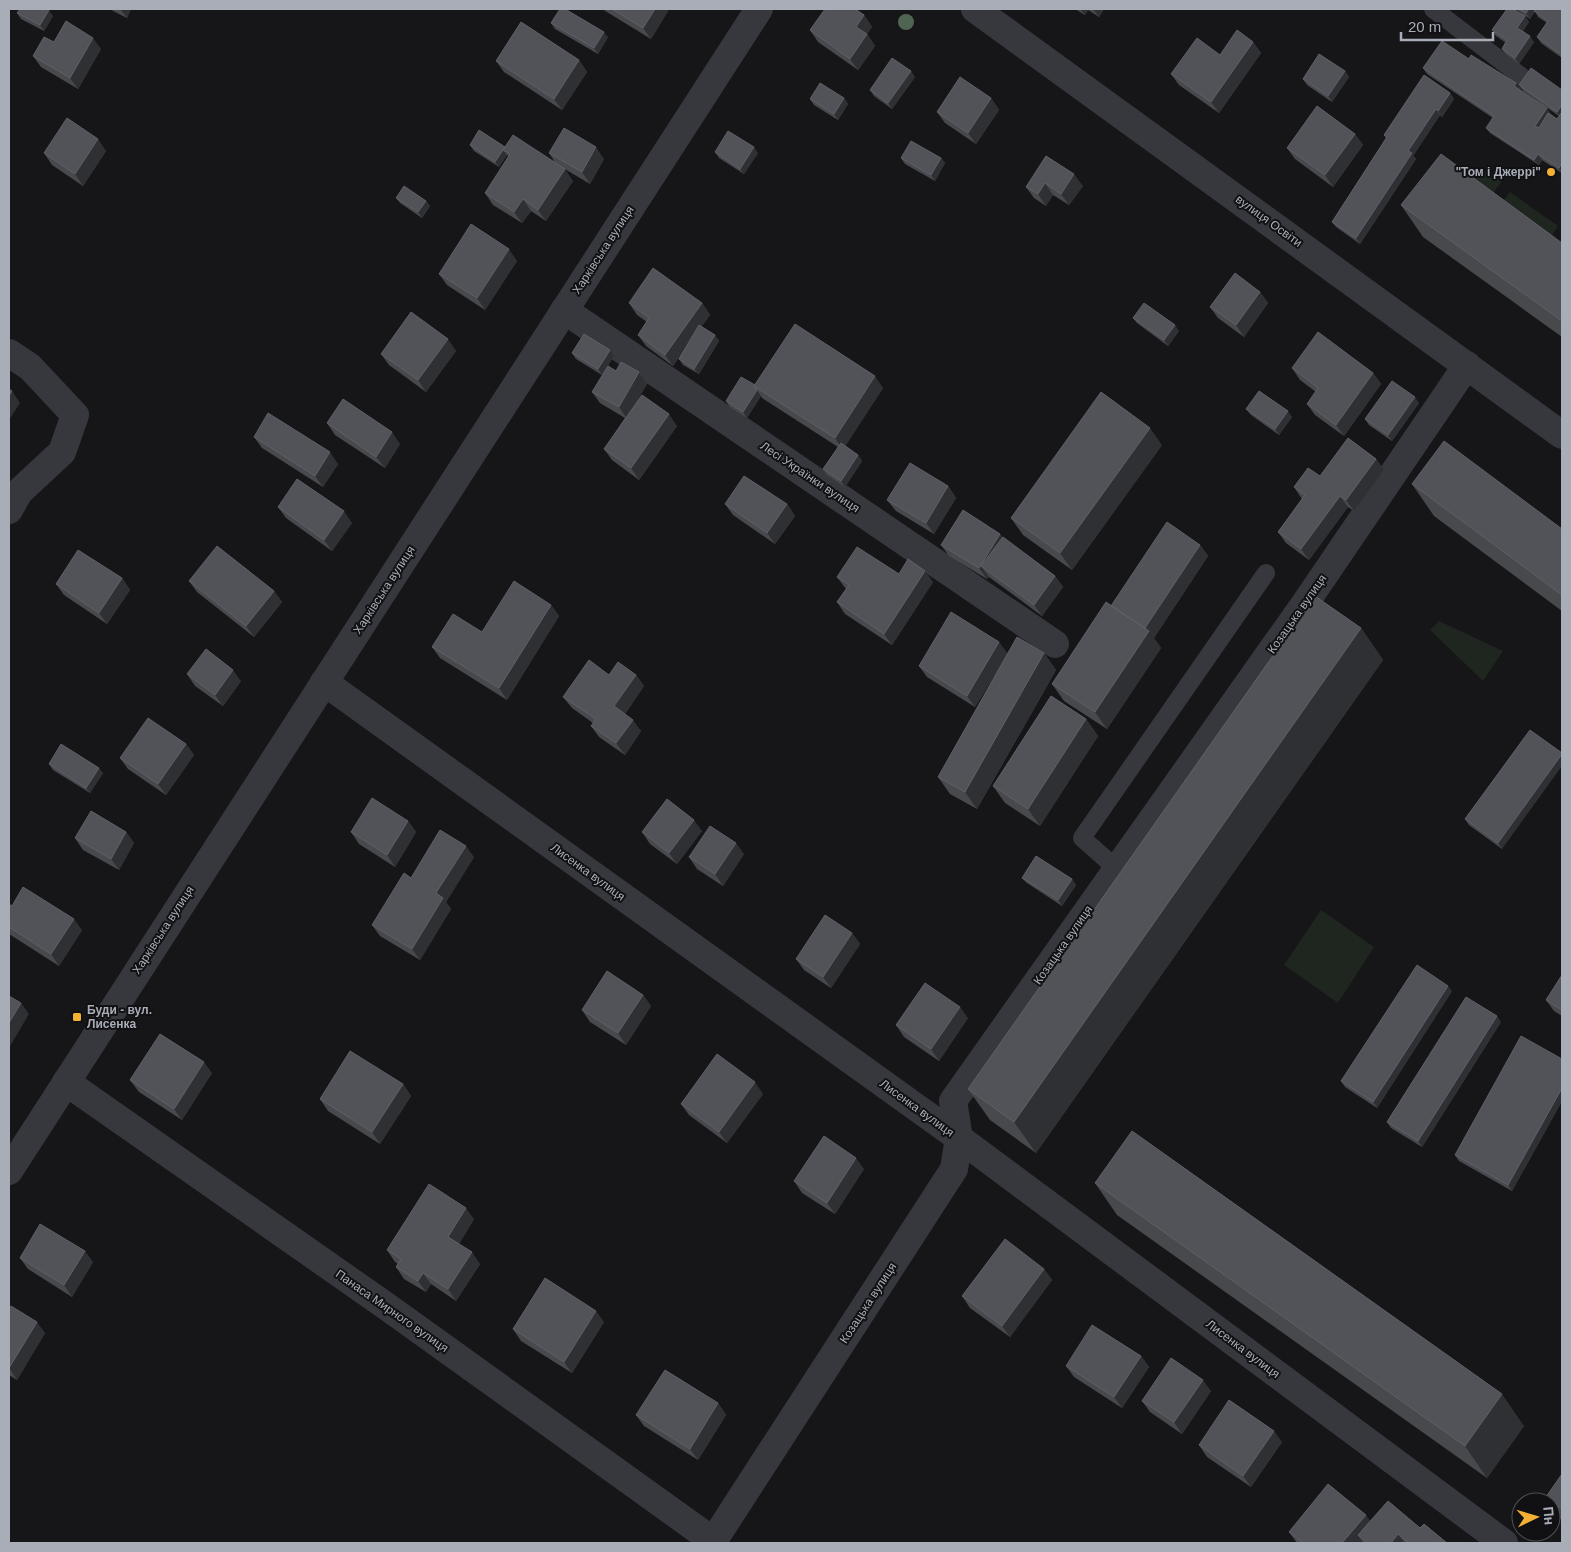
<svg xmlns="http://www.w3.org/2000/svg" width="1571" height="1552" font-family="Helvetica,sans-serif">
  <style>
    .green { fill: #1e261f }
    .lines { fill: none; stroke-linecap: round; stroke-linejoin: round }
    .service { stroke: #37383d; stroke-width: 18 }
    .minor { stroke: #37383d; stroke-width: 28 }
    .tertiary { stroke: #37383d; stroke-width: 28 }
    .tree { fill: #506452 }
    .wall { fill: #47494d }
    .shaded-wall { fill: #2f3033 }
    .building { fill: #525359; stroke: #5f6168 }
    .poi-dot { fill: #f2b134; stroke: #111113; stroke-width: 2 }
    .labels { text-anchor: middle; dominant-baseline: central; stroke-width: 4; stroke-linejoin: round; paint-order: stroke }
    .poi-label { font-size: 12px; font-weight: bold; fill: #a8adb8; stroke: #111113; text-anchor: end }
    .street-label { font-size: 12px; fill: #a8adb8; stroke: #111113 }
  </style>
  <rect width="100%" height="100%" fill="#161618"/>
  <!-- green -->
  <path class="green" d="M1474,169l16,3 13,8 -13,17 -32,-23z
    M1510,192l48,34 -8,12 -49,-34z
    M1439,621l64,30 -20,30 -53,-51z
    M1321,910l53,37 -36,56 -54,-38z"/>
  <g class="lines">
    <!-- service -->
    <path class="service" d="M1433,9l88,67
      M1117,869l-35,-31 184,-265"/>
    <!-- minor -->
    <path class="minor" d="M975,9l587,426
      M564,310l491,334
      M9,353l21,14 45,48 -13,37 -43,40 -10,18
      M324,682l635,456 545,405
      M66,1082l320,224 330,237
      M712,1543l242,-374 5,-31 -6,-37 353,-499 161,-237"/>
    <!-- tertiary -->
    <path class="tertiary" d="M9,1171l750,-1162"/>
  </g>
  <!-- trees -->
  <circle class="tree" cx="906" cy="22" r="8"/>
  <!-- wall -->
  <path class="wall" d="M111,9h20l-4,9 -14,-7z
    M602,9h65l1,2 -17,28z
    M1075,9h29l-5,8 -11,-7 -3,5z
    M1516,9h46v49l-21,-15 -4,-6 10,-14 -9,-6 -3,-6 -5,8 -13,-9z
    M17,13l36,3 -9,15 -23,-12z
    M864,15l8,12 -5,7 8,12 -17,24 -40,-28 -8,-12z
    M1525,16l4,6 -6,9 11,11 -15,22 -13,-10 -4,-5 4,-6 -10,-7 -4,-6z
    M551,23l57,14 -10,17 -43,-25z
    M54,42l47,7 -23,40 -37,-22 -8,-11z
    M1253,42l8,11 -42,60 -40,-28 -8,-11z
    M1469,59l47,24 5,6 -1,1 37,29 2,-3 -36,-25 -4,-6 43,5v83l-20,-13 -3,5 -49,-32 -4,-5 7,-10 -66,-44 -4,-6z
    M579,60l8,12 -25,38 -58,-38 -8,-11z
    M1345,71l4,6 -17,25 -25,-17 -4,-6z
    M915,77l-23,32 -18,-13 -4,-6z
    M1450,93l4,6 -12,18 -2,-2 -27,41 3,3 -56,85 -24,-17 -4,-5 54,-84 -2,-3z
    M844,98l4,6 -10,16 -24,-15 -4,-6z
    M991,98l8,12 -23,34 -31,-21 -8,-11z
    M1355,134l8,11 -30,42 -38,-28 -8,-11z
    M470,145l35,2 51,17 -7,-11 55,6 -14,25 -27,-16 10,13 -27,40 -15,-10 -9,12 -29,-18 -8,-12 24,-36 -2,-2 -8,12 -25,-16z
    M106,151l-23,35 -31,-21 -8,-12z
    M715,152l43,1 -14,21 -25,-16z
    M1046,156l37,30 -14,19 -16,-10 -7,11 -12,-8 -8,-11z
    M901,158h40l4,5 -10,18 -30,-17z
    M396,198l30,3 4,5 -8,12 -22,-15z
    M1401,205l161,38v94l-139,-100z
    M517,261l-32,49 -38,-25 -8,-11z
    M1260,292l8,11 -24,34 -26,-19 -8,-11z
    M629,303h73l8,12 -9,12 14,8 4,6 -20,33 -16,-9 -4,-6 2,-4 -8,11 -27,-20 -8,-11 9,-13 -10,-7z
    M1133,318l46,13 -11,15 -31,-23z
    M456,351l-30,41 -37,-27 -8,-11z
    M572,353l42,3 -12,19 -26,-16z
    M1292,368l81,5 8,11 -37,52 -29,-21 -8,-11 9,-12 -16,-12z
    M616,371l23,1 8,12 -10,17 40,25 -38,54 -27,-20 -8,-11 21,-31 -25,-15 -8,-11z
    M755,385l128,3 -38,58 13,9 4,6 -17,26 -18,-12 -4,-6 15,-22 -76,-49 -1,-2 -14,22 -17,-11 -4,-6z
    M1419,403l-27,38 -23,-16 -4,-6z
    M1246,409l46,8 -13,18 -28,-20z
    M327,423l73,21 -15,24 -50,-33z
    M254,437l84,27 -15,23 -61,-39z
    M1162,445l-90,125 -49,-35 -12,-17z
    M1376,459l8,11 -30,41 -6,-4 -39,53 -23,-17 -8,-11 24,-33 -8,-12 26,-11z
    M1412,484l150,45v82l-128,-95z
    M948,486l8,12 -22,36 -38,-23 -9,-11z
    M725,504h62l8,12 -20,28 -42,-29z
    M278,507l74,16 -20,28 -46,-33z
    M1000,534l3,4 52,38 8,11 -21,29 -53,-39 -2,2 -38,-23 -8,-11z
    M1200,545l8,11 -54,82 7,10 -54,81 -43,-28 -12,-17 59,-78z
    M899,574l34,8 -41,63 -47,-31 -8,-12 9,-13 -9,-12z
    M122,578l8,12 -23,34 -43,-29 -8,-11z
    M189,581l85,10 8,11 -28,35 -57,-45z
    M551,605l8,11 -52,84 -67,-42 -8,-11 50,-15z
    M1361,628l22,32 -347,493 -46,-33 -22,-31z
    M1044,653l12,17 -79,139 -27,-15 -12,-17z
    M1008,654l-33,53 -48,-30 -8,-11z
    M187,674l54,7 -18,25 -28,-20z
    M609,675h27l8,11 -19,28 16,17 -16,24 -26,-18 -8,-11 2,-3 -21,-15 -9,-11z
    M1086,719l12,17 -58,90 -35,-23 -12,-17z
    M1530,730l-28,119 -33,-24 -4,-6z
    M186,744l8,11 -28,40 -38,-26 -8,-11z
    M49,764l54,9 -13,20 -37,-23z
    M408,821l8,11 -21,35 -36,-23 -8,-12z
    M702,831l-25,33 -27,-20 -8,-12z
    M126,832l8,11 -15,27 -36,-20 -8,-12z
    M744,854l-21,32 -26,-17 -8,-12z
    M474,857l-28,45 5,7 -31,51 -40,-24 -8,-11 39,-47z
    M1022,878l50,1 4,6 -14,21 -35,-23z
    M9,904l3,2 70,24 -23,36 -50,-32z
    M852,933l8,11 -29,44 -27,-18 -8,-11z
    M1562,975v41l-8,-5 -8,-11z
    M1452,991l-75,117 -32,-21 -4,-6z
    M643,995l8,11 -25,39 -36,-23 -8,-12z
    M968,1018l-29,43 -35,-24 -8,-12z
    M1501,1022l-79,125 -31,-19 -4,-6z
    M1562,1059v42l-50,90 -53,-30 -4,-6z
    M212,1073l-30,47 -43,-28 -9,-12z
    M403,1084l8,12 -31,48 -52,-33 -8,-12z
    M763,1094l-36,49 -38,-28 -8,-11z
    M864,1169l-29,45 -33,-21 -8,-12z
    M1095,1183l429,243 -37,52 -370,-263z
    M474,1219l-15,25 21,20 -24,37 -25,-17 -5,8 -22,-13 -8,-12 2,-3 -3,-2 -8,-12z
    M20,1258l73,4 -21,35 -44,-28z
    M1044,1269l8,11 -42,57 -40,-29 -8,-12z
    M9,1310l36,23 -28,47 -8,-5z
    M604,1322l-32,51 -51,-32 -8,-12z
    M1141,1356l8,11 -27,41 -48,-31 -8,-11z
    M1211,1391l-29,43 -32,-22 -8,-11z
    M718,1403l8,12 -28,45 -54,-34 -8,-11z
    M1282,1442l-31,45 -44,-30 -8,-12z
    M1562,1474v47l-11,-16v-3h-2l-3,-5z
    M1370,1521l50,7 27,15h-84l-1,-2 -2,2h-63l-8,-11z"/>
  <!-- shaded-wall -->
  <path class="shaded-wall" d="M120,9h11l-4,9z
    M655,9h12l1,2 -17,28 -8,-11z
    M1080,9h7l1,1 -3,5z
    M1093,9h11l-5,8z
    M1529,9h7l-6,10 -4,-6z
    M49,10l4,6 -9,15 -4,-6z
    M864,15l8,12 -8,11 -8,-11z
    M1525,16l4,6 -8,11 -4,-5z
    M604,32l4,5 -10,17 -4,-6z
    M867,34l8,12 -17,24 -8,-11z
    M1530,36l4,6 -15,22 -4,-6z
    M93,38l8,11 -23,40 -8,-11z
    M1253,42l8,11 -42,60 -8,-11z
    M579,60l8,12 -25,38 -8,-11z
    M911,71l4,6 -23,32 -4,-6z
    M1345,71l4,6 -17,25 -4,-6z
    M1516,83l5,6 -3,3 -4,-6z
    M1450,93l4,6 -12,18 -4,-6z
    M844,98l4,6 -10,16 -4,-6z
    M991,98l8,12 -23,34 -8,-11z
    M1562,105v11l-1,2 -4,-6z
    M1547,108l4,6 -12,17 -4,-5z
    M1436,109l4,6 -27,41 3,3 -56,85 -4,-6 52,-87z
    M1355,134l8,11 -30,42 -8,-12z
    M98,139l8,12 -23,35 -8,-12z
    M596,147l8,12 -14,25 -8,-12z
    M754,147l4,6 -14,21 -4,-5z
    M503,150l4,5 -8,12 -4,-5z
    M1538,154l4,6 -3,5 -5,-5z
    M941,158l4,5 -10,18 -4,-6z
    M1562,163v10l-3,-5z
    M565,169l8,12 -27,40 -8,-11z
    M1074,174l9,12 -14,19 -8,-11z
    M1045,183l8,12 -7,11 -8,-12z
    M523,199l8,12 -9,12 -8,-11z
    M426,201l4,5 -8,12 -4,-6z
    M509,249l8,12 -32,49 -8,-12z
    M1260,292l8,11 -24,34 -8,-12z
    M702,303l8,12 -37,51 -8,-11z
    M1175,325l4,6 -11,15 -4,-6z
    M715,335l4,6 -20,33 -5,-5z
    M448,339l8,12 -30,41 -8,-12z
    M610,350l4,6 -12,19 -4,-6z
    M639,372l8,12 -20,35 -8,-12z
    M1373,373l8,11 -37,52 -8,-11z
    M875,376l8,12 -40,62 -8,-12z
    M757,390l4,6 -14,22 -4,-6z
    M12,391l8,12 -11,17v-24z
    M1415,397l4,6 -27,38 -4,-6z
    M1288,411l4,6 -13,18 -4,-6z
    M669,414l8,12 -38,54 -8,-12z
    M1150,428l12,17 -90,125 -12,-17z
    M392,432l8,12 -15,24 -9,-11z
    M330,452l8,12 -15,23 -8,-11z
    M858,455l4,6 -17,26 -4,-6z
    M1376,459l8,11 -30,41 -8,-11z
    M948,486l8,12 -22,36 -8,-11z
    M1340,496l8,11 -39,53 -8,-11z
    M787,504l8,12 -20,28 -8,-11z
    M344,511l8,12 -20,28 -8,-11z
    M1000,534l8,11 -27,21 8,11 -2,2 -8,-11z
    M1200,545l8,11 -54,82 7,10 -54,81 -12,-17 48,-82z
    M925,571l8,11 -41,63 -8,-11z
    M1055,576l8,11 -21,29 -8,-11z
    M122,578l8,12 -23,34 -8,-11z
    M274,591l8,11 -28,35 -8,-11z
    M551,605l8,11 -52,84 -8,-12z
    M1361,628l22,32 -347,493 -22,-31z
    M999,642l9,12 -33,53 -8,-11z
    M1044,653l12,17 -79,139 -12,-17z
    M233,670l8,11 -18,25 -8,-11z
    M636,675l8,11 -22,32 -8,-12z
    M1086,719l12,17 -58,90 -12,-17z
    M633,720l8,11 -16,24 -9,-12z
    M186,744l8,11 -28,40 -8,-11z
    M1562,754v12l-60,83 -4,-6z
    M99,768l4,5 -13,20 -4,-5z
    M694,820l8,11 -25,33 -8,-11z
    M408,821l8,11 -21,35 -8,-12z
    M126,832l8,11 -15,27 -8,-11z
    M736,843l8,11 -21,32 -8,-12z
    M466,846l8,11 -28,45 5,7 -31,51 -8,-11 24,-56z
    M1072,879l4,6 -14,21 -4,-6z
    M74,919l8,11 -23,36 -8,-12z
    M852,933l8,11 -29,44 -8,-11z
    M1448,986l4,5 -75,117 -4,-6z
    M643,995l8,11 -25,39 -8,-12z
    M21,1003l8,11 -20,34v-25z
    M960,1007l8,11 -29,43 -8,-12z
    M1497,1016l4,6 -79,125 -4,-6z
    M204,1062l8,11 -30,47 -8,-11z
    M755,1082l8,12 -36,49 -8,-11z
    M403,1084l8,12 -31,48 -8,-12z
    M1562,1088v13l-50,90 -4,-6z
    M856,1158l8,11 -29,45 -8,-11z
    M466,1208l8,11 -18,30 -8,-12z
    M85,1251l8,11 -21,35 -8,-12z
    M472,1252l8,12 -24,37 -8,-12z
    M1044,1269l8,11 -42,57 -8,-11z
    M423,1273l8,11 -5,8 -8,-11z
    M596,1311l8,11 -32,51 -8,-11z
    M37,1322l8,11 -28,47 -8,-12z
    M1141,1356l8,11 -27,41 -8,-11z
    M1203,1380l8,11 -29,43 -8,-12z
    M1502,1394l22,32 -37,52 -22,-32z
    M718,1403l8,12 -28,45 -8,-11z
    M1274,1431l8,11 -31,45 -8,-11z
    M1366,1515l8,11 -16,9 4,6 -2,2h-18z
    M1398,1534l7,9h-14z"/>
  <!-- building -->
  <path class="building" d="M20,9h27l2,1 -9,15 -23,-12z
    M560,9h5l39,23 -10,16 -43,-25z
    M612,9h43l-12,19z
    M825,9h30l9,6 -8,12 11,7 -17,25 -40,-29z
    M1507,9h6l12,7 -8,12 13,8 -15,22 -13,-9 5,-9 -15,-10z
    M1519,9h10l-3,4z
    M1536,9h26v46l-25,-18 11,-16 -14,-10z
    M66,21l27,17 -23,40 -37,-22 11,-19 10,5z
    M521,22l58,38 -25,39 -58,-38z
    M1237,30l16,12 -42,60 -40,-28 26,-36 23,17z
    M1442,41l27,18 2,-4 45,28 -2,3 33,22 -12,18 4,2 9,-15 9,6 5,-7v51l-3,5 -21,-14 -4,6 -48,-32 8,-12 -71,-48z
    M1319,54l26,17 -17,25 -25,-17z
    M892,58l19,13 -23,32 -18,-13z
    M1531,68l31,22v15l-5,7 -38,-27z
    M1424,75l26,18 -12,18 -2,-2 -28,42 4,2 -56,85 -24,-16 55,-85 -3,-2z
    M960,77l31,21 -23,35 -31,-21z
    M820,83l24,15 -10,16 -24,-15z
    M1317,106l38,28 -30,41 -38,-27z
    M67,118l31,21 -23,35 -31,-21z
    M564,128l32,19 -14,25 -33,-19z
    M479,130l26,17 -10,15 -25,-17z
    M728,131l26,16 -14,22 -25,-17z
    M513,135l52,34 -27,41 -15,-11 -9,13 -29,-19 25,-39 -7,-4z
    M911,141l30,17 -10,17 -30,-17z
    M1441,154l121,89v78l-161,-116z
    M1046,156l28,18 -13,20 -16,-11 -7,11 -12,-7z
    M404,186l22,15 -8,11 -22,-14z
    M471,224l38,25 -32,49 -38,-24z
    M653,268l49,35 -37,52 -27,-20 11,-17 -20,-15z
    M1235,273l25,19 -24,33 -26,-18z
    M1144,303l31,22 -11,15 -31,-22z
    M411,312l37,27 -30,41 -37,-26z
    M795,324l80,52 -40,62 -81,-52z
    M699,325l16,10 -21,34 -15,-10z
    M1318,332l55,41 -37,52 -29,-21 11,-16 -26,-20z
    M584,334l26,16 -12,19 -26,-16z
    M621,362l18,10 -20,35 -27,-15 16,-26 8,5z
    M741,377l14,8 -1,1 3,4 -14,22 -17,-11z
    M1392,381l23,16 -27,38 -23,-16z
    M9,389l3,2 -3,5z
    M1259,391l29,20 -13,18 -29,-20z
    M1101,392l49,36 -90,125 -49,-35z
    M642,395l27,19 -38,54 -27,-19z
    M343,399l49,33 -16,25 -49,-34z
    M268,413l62,39 -15,24 -61,-39z
    M1348,438l28,21 -30,41 -6,-4 -39,53 -23,-17 27,-37 -11,-8 14,-19 12,8z
    M1444,441l118,88v66l-150,-111z
    M841,443l17,12 -17,26 -18,-12z
    M910,463l38,23 -22,37 -39,-23z
    M744,476l43,28 -20,29 -42,-29z
    M297,479l47,32 -20,29 -46,-33z
    M963,510l37,24 -21,34 -38,-23z
    M1167,522l33,23 -55,83 -34,-22z
    M1003,537l52,39 -21,29 -53,-39z
    M217,546l57,45 -28,35 -57,-45z
    M857,547l42,27 9,-15 17,12 -41,63 -47,-32 12,-17 -12,-8z
    M78,550l44,28 -23,35 -43,-29z
    M514,581l37,24 -52,83 -67,-41 21,-33 29,18z
    M1315,596l46,32 -347,494 -46,-33z
    M1106,602l43,29 -54,81 -43,-28z
    M951,612l48,30 -32,54 -48,-30z
    M1017,637l27,16 -79,139 -27,-15z
    M206,649l27,21 -18,25 -28,-21z
    M589,660l20,15 9,-13 18,13 -22,31 19,14 -17,23 -25,-17 5,-7 -33,-22z
    M1051,696l35,23 -58,90 -35,-23z
    M148,718l38,26 -28,40 -38,-26z
    M1530,730l32,23v1l-64,89 -33,-24z
    M61,744l38,24 -13,20 -37,-24z
    M372,798l36,23 -21,34 -36,-23z
    M667,799l27,21 -25,33 -27,-21z
    M91,811l35,21 -15,27 -36,-21z
    M710,826l26,17 -21,31 -26,-17z
    M440,830l26,16 -30,47 7,5 -31,51 -40,-24 32,-52 7,5z
    M1036,856l36,23 -14,21 -36,-22z
    M23,887l51,32 -23,35 -42,-27v-23l3,2z
    M825,915l27,18 -29,44 -27,-18z
    M1417,965l31,21 -75,116 -32,-21z
    M607,971l36,24 -25,38 -36,-23z
    M1562,975v35l-16,-10z
    M925,983l35,24 -29,42 -35,-24z
    M9,996l12,7 -12,20z
    M1466,997l31,19 -79,125 -31,-19z
    M160,1034l44,28 -30,47 -44,-29z
    M1521,1036l41,23v29l-54,97 -53,-30z
    M350,1051l53,33 -31,48 -52,-33z
    M717,1054l38,28 -36,50 -38,-28z
    M1132,1131l370,263 -37,52 -370,-263z
    M824,1136l32,22 -29,45 -33,-22z
    M429,1184l37,24 -18,29 24,15 -24,37 -25,-16 -5,8 -22,-14 5,-8 -14,-9z
    M40,1224l45,27 -21,34 -44,-27z
    M1005,1239l39,30 -42,57 -40,-30z
    M545,1278l51,33 -32,51 -51,-33z
    M11,1306l26,16 -28,46v-58z
    M1092,1325l49,31 -27,41 -48,-31z
    M1171,1358l32,22 -29,42 -32,-21z
    M665,1370l53,33 -28,46 -54,-34z
    M1229,1400l45,31 -31,45 -44,-31z
    M1562,1474v35l-16,-12z
    M1328,1484l38,31 -24,28h-39l-14,-11z
    M1388,1501l32,27 4,-4 23,19h-38l-11,-9 -7,9h-24l-9,-8z"/>
  <!-- markers -->
  <g class="poi-dot">
    <circle cx="1551" cy="172" r="5"/>
    <rect x="72" y="1012" width="10" height="10" rx="2.5"/>
  </g>
  <g class="labels">
    <!-- poi labels -->
    <g class="poi-label">
      <text x="1541" y="172">"Том і Джеррі"</text>
      <text x="87" y="1010" text-anchor="start">Буди - вул.<tspan x="87" dy="14">Лисенка</tspan></text>
    </g>
    <!-- street labels -->
    <g class="street-label">
      <text transform="translate(1269 221) rotate(36)">вулиця Освіти</text>
      <text transform="translate(603 250) rotate(-57)">Харківська вулиця</text>
      <text transform="translate(810 477) rotate(34)">Лесі Українки вулиця</text>
      <text transform="translate(384 590) rotate(-57)">Харківська вулиця</text>
      <text transform="translate(1297 614) rotate(-55)">Козацька вулиця</text>
      <text transform="translate(588 872) rotate(36)">Лисенка вулиця</text>
      <text transform="translate(163 930) rotate(-57)">Харківська вулиця</text>
      <text transform="translate(1063 945) rotate(-55)">Козацька вулиця</text>
      <text transform="translate(917 1108) rotate(36)">Лисенка вулиця</text>
      <text transform="translate(868 1303) rotate(-57)">Козацька вулиця</text>
      <text transform="translate(392 1311) rotate(35)">Панаса Мирного вулиця</text>
      <text transform="translate(1243 1349) rotate(37)">Лисенка вулиця</text>
    </g>
  </g>
  <!-- border -->
  <rect width="1571" height="1552" fill="none" stroke="#a8adb8" stroke-width="20"/>
  <!-- north arrow -->
  <g transform="translate(1536 1517) rotate(85)"><circle r="24" fill="#111113" stroke="#4d4f55"/>
  <path d="M0-4L9 19L0 12L-9 19Z" fill="#f2b134"/>
  <text y="-8" font-size="14" font-weight="bold" text-anchor="middle" fill="#a8adb8">Пн</text>
  </g>
  <!-- scale -->
  <path d="M1401 32v8h92v-8" fill="none" stroke="#a8adb8" stroke-width="2.5"/>
  <text x="1408" y="32" font-size="15" fill="#a8adb8" stroke="#111113" stroke-width="4" paint-order="stroke">20 m</text>
</svg>
